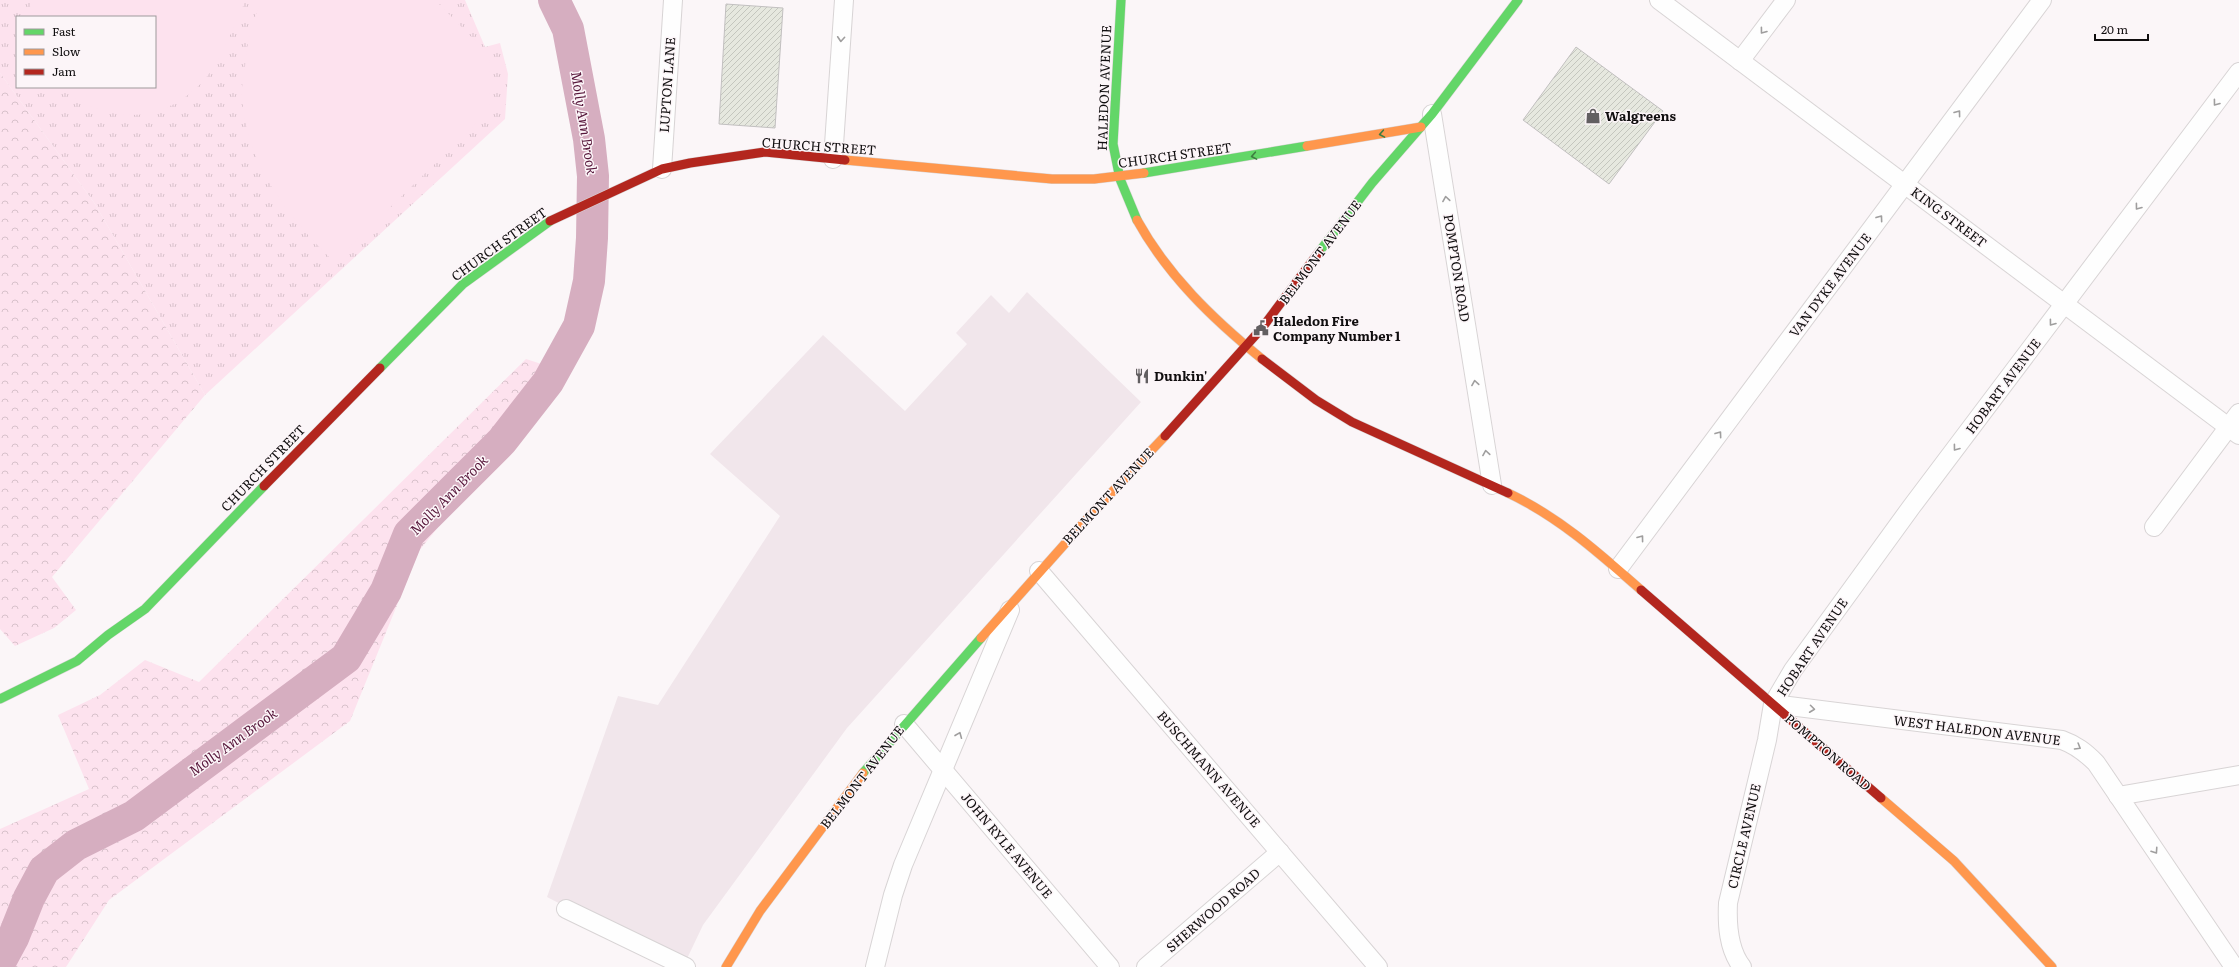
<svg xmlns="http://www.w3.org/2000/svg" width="2239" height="967" viewBox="0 0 2239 967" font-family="Literata,serif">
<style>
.built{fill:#f1e6eb}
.grass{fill:url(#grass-tufts);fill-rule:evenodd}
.forest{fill:url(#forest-crowns)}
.garden{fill:#fde2ee}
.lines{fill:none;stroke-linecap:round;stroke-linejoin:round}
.river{stroke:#d6aec0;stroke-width:32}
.building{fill:url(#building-hatch);stroke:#c2c0c0}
.street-casing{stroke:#d8d4d5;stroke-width:20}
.fast-casing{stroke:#d8d4d5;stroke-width:10}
.slow-casing{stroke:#d8d4d5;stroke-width:10}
.jam-casing{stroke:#d8d4d5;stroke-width:10}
.street{stroke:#fefefe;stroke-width:18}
.fast{stroke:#63d668;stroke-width:9}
.slow{stroke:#ff974d;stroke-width:9}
.jam{stroke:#b3261e;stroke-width:9}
.oneway{stroke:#9f9e9e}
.oneway2{stroke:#3e7c40}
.labels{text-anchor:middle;stroke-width:3;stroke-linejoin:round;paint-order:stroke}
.street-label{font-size:13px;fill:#100e0f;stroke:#fcf5f8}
.poi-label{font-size:13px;font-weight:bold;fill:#100e0f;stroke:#fcf5f8;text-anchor:start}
.water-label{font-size:14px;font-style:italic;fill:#57173b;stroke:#fcf5f8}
</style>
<defs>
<pattern id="grass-tufts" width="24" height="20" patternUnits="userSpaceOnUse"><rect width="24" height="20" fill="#fde2ee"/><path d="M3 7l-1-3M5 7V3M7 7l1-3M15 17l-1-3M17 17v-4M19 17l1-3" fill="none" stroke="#d8c1cb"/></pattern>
<pattern id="forest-crowns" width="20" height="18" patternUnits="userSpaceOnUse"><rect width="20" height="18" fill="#fde2ee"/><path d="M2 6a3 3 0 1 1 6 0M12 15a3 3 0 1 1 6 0" fill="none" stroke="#d8c1cb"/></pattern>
<pattern id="building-hatch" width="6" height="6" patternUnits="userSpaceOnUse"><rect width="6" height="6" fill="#e6e8df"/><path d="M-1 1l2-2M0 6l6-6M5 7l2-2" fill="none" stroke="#c4c6be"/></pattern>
</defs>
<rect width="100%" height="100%" fill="#fbf6f8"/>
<polygon class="built" points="1027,292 1141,402 847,728 703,925 683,967 547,897 618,696 658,705 780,516 710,454 823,335 905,411 967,344 956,333 991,295 1009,313"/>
<path class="grass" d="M 0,0 L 465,0 L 485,47 L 500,43 L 508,74 L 505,119 L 205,395 L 95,204 L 0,73 ZM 17,17 L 155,17 L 155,87 L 17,87 Z"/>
<g class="forest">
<polygon points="0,73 95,204 205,395 52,577 76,610 54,628 15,646 0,629"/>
<polygon points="526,359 563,371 419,551 350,721 109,900 66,967 0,967 0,829 89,789 58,715 100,695 145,660 199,682"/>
</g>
<g class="garden">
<path d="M 33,0 L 246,0 C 234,24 222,59 205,79 C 165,125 106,126 61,87 L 155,87 L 155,17 L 25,17 Z"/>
<path d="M 263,0 L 435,0 L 489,55 L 490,110 L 334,262 C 287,214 247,167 242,97 C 241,87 244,76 245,67 C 247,43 251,21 263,0 Z"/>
</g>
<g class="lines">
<polyline class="river" points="0,962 13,938 29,898 44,870 76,845 134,816 346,658 386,591 409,534 502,441 548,382 579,326 589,281 592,238 593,176 589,139 568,29 554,0"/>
</g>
<g class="building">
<polygon points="726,4 783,8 775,128 719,124"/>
<polygon points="1576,47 1663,111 1609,184 1523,120"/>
</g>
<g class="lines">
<g class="street-casing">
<g id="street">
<polyline points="1659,0 2239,435"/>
<polyline points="1740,61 1786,0"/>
<polyline points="1432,114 1492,485"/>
<polyline points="833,159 844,0"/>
<polyline points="662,169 673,0"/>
<polyline points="2154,527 2239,413"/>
<polyline points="1618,569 2042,0"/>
<polyline points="1039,571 1378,967"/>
<path d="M 1773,704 L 2062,740 C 2076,745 2085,752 2096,763 L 2234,967"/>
<polyline points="904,724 1110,967"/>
<polyline points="2118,796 2239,775"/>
<polyline points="566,909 686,967"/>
<polyline points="875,967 893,895 903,865 1010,610"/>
<polyline points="1146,967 1280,852"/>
<path d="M 1742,967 C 1728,949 1727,924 1728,903 L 1767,740 L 1773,704 L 1793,670 L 1912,506 L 2239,72"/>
</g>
</g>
<g class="fast-casing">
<g id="fast">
<polyline points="1121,0 1113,144 1120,179 1137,220"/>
<polyline points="1144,173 1307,146"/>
<polyline points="1319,252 1372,183 1432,114 1518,0"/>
<polyline points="380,368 463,284 550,221"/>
<polyline points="0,699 77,661 108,635 145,609 264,486"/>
<polyline points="863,773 981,638"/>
</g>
</g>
<g class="slow-casing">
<g id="slow">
<polyline points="1307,146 1421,127"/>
<polyline points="845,160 1052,179 1094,179 1144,173"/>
<path d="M 1137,220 C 1168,276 1213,319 1262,359"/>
<path d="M 1508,493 C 1559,517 1599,553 1641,590"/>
<polyline points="981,638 1095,510 1165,436"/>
<polyline points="1881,798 1954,861 2052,967"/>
<polyline points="726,967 760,911 863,773"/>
</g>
</g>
<g class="jam-casing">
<g id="jam">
<polyline points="550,221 662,169 690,163 765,152 845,160"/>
<polyline points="1262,359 1316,400 1352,422 1508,493"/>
<polyline points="1165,436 1262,328 1319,252"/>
<polyline points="264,486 380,368"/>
<polyline points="1641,590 1881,798"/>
</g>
</g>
<use href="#street" class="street"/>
<use href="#fast" class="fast"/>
<use href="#slow" class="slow"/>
<use href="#jam" class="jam"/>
</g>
<defs><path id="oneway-chevron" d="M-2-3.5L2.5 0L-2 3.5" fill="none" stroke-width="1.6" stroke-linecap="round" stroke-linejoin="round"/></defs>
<g class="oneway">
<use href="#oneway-chevron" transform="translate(1763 31) rotate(127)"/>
<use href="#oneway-chevron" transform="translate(841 39) rotate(94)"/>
<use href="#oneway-chevron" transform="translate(2216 103) rotate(127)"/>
<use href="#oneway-chevron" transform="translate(1958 113) rotate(-53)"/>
<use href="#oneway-chevron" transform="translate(1446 199) rotate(-99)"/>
<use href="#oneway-chevron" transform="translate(2138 207) rotate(127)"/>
<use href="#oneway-chevron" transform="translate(1880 218) rotate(-54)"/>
<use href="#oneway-chevron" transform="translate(2052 323) rotate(127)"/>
<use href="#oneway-chevron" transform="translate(1475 383) rotate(-99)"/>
<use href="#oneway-chevron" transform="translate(1719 434) rotate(-54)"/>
<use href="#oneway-chevron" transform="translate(1956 448) rotate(127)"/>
<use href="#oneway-chevron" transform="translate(1486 453) rotate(-99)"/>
<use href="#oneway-chevron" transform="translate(1641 538) rotate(-53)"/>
<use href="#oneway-chevron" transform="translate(1812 709) rotate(7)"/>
<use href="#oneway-chevron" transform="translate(959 735) rotate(-68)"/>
<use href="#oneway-chevron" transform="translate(2078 747) rotate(31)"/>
<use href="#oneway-chevron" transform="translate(2155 851) rotate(56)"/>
</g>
<g class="oneway2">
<use href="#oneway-chevron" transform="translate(1382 134) rotate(170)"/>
<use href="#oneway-chevron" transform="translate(1254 156) rotate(170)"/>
</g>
<defs>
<g id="shop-bare" transform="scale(1.2)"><path d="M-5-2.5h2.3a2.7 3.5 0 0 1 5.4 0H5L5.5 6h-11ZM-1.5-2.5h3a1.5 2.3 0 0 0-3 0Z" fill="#625f61" stroke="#fcf5f8" stroke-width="2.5" paint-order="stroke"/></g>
<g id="civic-bare" transform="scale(1.2)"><path d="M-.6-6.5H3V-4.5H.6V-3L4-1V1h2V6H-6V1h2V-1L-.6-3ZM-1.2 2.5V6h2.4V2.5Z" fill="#625f61" stroke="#fcf5f8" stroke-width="2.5" paint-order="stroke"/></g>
<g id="restaurant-bare" transform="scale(1.2)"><path d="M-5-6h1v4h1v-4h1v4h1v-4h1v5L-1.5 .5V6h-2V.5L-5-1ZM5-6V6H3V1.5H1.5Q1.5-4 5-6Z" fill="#625f61" stroke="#fcf5f8" stroke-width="2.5" paint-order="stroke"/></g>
</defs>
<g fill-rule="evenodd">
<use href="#shop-bare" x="1593" y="116"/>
<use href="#civic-bare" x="1261" y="328"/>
<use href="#restaurant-bare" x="1142" y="376"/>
</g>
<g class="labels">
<g class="street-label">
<text transform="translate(667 85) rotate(-86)" y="5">LUPTON LANE</text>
<text transform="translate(1104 88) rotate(-88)" y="5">HALEDON AVENUE</text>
<text transform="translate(819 146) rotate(4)" y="5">CHURCH STREET</text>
<text transform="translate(1175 155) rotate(-8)" y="5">CHURCH STREET</text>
<text transform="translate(1949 217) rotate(37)" y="5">KING STREET</text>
<text transform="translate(499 244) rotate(-36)" y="5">CHURCH STREET</text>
<text transform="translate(1320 252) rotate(-53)" y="5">BELMONT AVENUE</text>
<text transform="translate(1457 268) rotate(81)" y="5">POMPTON ROAD</text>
<text transform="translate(1830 285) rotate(-53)" y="5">VAN DYKE AVENUE</text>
<text transform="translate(2003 386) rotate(-53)" y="5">HOBART AVENUE</text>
<text transform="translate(263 468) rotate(-46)" y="5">CHURCH STREET</text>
<text transform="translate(1108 496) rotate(-47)" y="5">BELMONT AVENUE</text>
<text transform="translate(1812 647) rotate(-56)" y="5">HOBART AVENUE</text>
<text transform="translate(1977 730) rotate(7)" y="5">WEST HALEDON AVENUE</text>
<text transform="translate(1828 752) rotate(41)" y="5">POMPTON ROAD</text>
<text transform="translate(1209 769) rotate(49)" y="5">BUSCHMANN AVENUE</text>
<text transform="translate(862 777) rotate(-52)" y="5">BELMONT AVENUE</text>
<text transform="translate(1744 836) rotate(-77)" y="5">CIRCLE AVENUE</text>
<text transform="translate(1007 845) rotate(50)" y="5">JOHN RYLE AVENUE</text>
<text transform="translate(1213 910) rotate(-41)" y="5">SHERWOOD ROAD</text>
</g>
<g class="poi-label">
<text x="1605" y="121">Walgreens</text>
<text x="1273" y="326">Haledon Fire<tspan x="1273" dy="15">Company Number 1</tspan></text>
<text x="1154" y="381">Dunkin'</text>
</g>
<g class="water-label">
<text transform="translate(584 123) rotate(81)" y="5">Molly Ann Brook</text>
<text transform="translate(449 495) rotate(-46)" y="5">Molly Ann Brook</text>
<text transform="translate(233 742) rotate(-36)" y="5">Molly Ann Brook</text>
</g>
</g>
<rect x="16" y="16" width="140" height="72" fill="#fcf5f8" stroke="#9e999b"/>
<rect x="24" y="29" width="20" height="6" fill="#63d668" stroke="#9e999b"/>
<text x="52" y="36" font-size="12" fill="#100e0f">Fast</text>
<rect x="24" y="49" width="20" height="6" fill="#ff974d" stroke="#9e999b"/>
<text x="52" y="56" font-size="12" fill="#100e0f">Slow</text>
<rect x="24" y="69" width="20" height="6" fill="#b3261e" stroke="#9e999b"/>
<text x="52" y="76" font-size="12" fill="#100e0f">Jam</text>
<path d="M2095 34v6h53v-6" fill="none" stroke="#100e0f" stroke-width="2"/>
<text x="2101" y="34" font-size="12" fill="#100e0f" stroke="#fcf5f8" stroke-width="3" paint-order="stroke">20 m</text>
</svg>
